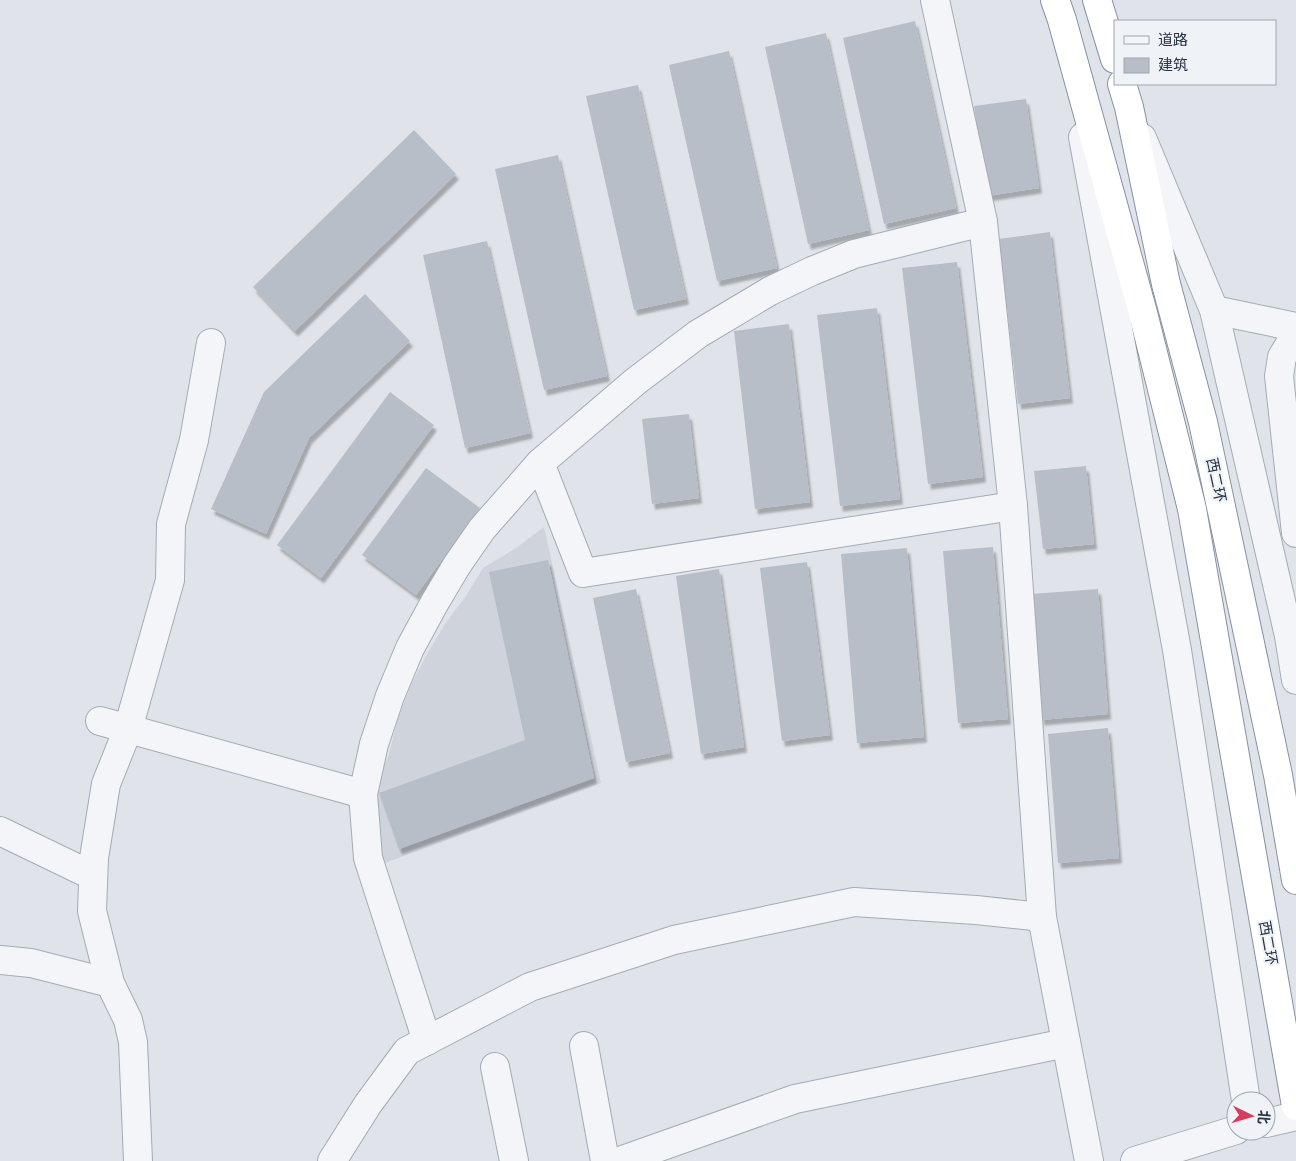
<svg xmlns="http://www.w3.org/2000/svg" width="1296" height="1161" viewBox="0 0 1296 1161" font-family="Cabin,'Noto Sans SC',sans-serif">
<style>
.built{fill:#ced3dc}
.building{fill:#b7bec7;filter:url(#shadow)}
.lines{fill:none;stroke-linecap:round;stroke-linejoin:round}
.minor-casing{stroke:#a5abb4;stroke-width:30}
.tertiary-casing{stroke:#a5abb4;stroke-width:30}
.trunk-casing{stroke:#8692a2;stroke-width:30}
.minor{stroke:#f3f5f8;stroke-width:28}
.tertiary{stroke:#f3f5f8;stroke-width:28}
.trunk{stroke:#fff;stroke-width:28}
.labels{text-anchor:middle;stroke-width:4;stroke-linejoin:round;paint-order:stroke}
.street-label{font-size:15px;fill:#273242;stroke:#eff3f7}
</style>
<defs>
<filter id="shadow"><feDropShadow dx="3" dy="5.5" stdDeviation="1" flood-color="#0004"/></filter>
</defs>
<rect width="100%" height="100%" fill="#e0e4ea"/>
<polygon class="built" points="544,527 601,783 382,864 381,827 373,793 389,754 398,719 411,685 427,654 445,624 466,596 483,568 516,548"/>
<g class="building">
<polygon points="915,21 956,208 884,224 843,38"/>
<polygon points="826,33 869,230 808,244 765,47"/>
<polygon points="729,51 777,268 717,281 669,65"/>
<polygon points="638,85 686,299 634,310 586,96"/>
<polygon points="1026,99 1039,188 987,196 974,106"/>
<polygon points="414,130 456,174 295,331 253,287"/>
<polygon points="558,155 607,376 544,390 495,169"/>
<polygon points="1050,232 1070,398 1018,404 999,239"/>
<polygon points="487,241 530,433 465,448 423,255"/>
<polygon points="957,262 983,477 928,484 902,268"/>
<polygon points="365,294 410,341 309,438 266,534 211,509 264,392"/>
<polygon points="877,308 900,499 840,506 817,315"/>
<polygon points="789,324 810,502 755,509 734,331"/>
<polygon points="390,392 434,425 321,578 277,545"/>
<polygon points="689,414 699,498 652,504 642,419"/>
<polygon points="1086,466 1094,544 1043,549 1034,471"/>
<polygon points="426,468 480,508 416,595 362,555"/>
<polygon points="993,547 1008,719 958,723 943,551"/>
<polygon points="907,548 924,737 857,743 841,554"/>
<polygon points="548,560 594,778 399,849 379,793 525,740 489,572"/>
<polygon points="807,562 830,735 782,741 760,568"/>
<polygon points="719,569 744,747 701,754 676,576"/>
<polygon points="636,589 670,753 626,762 593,598"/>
<polygon points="1098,589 1108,714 1041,720 1031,594"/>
<polygon points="1108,728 1119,858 1058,863 1048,734"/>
</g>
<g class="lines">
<g class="minor-casing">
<g id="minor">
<polyline points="935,0 983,222 1013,506 1042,917 1089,1161"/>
<polyline points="1214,310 1296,327"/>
<polyline points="540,463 583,573 1013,506"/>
<polyline points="100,721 363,794"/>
<polyline points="0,831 93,876"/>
<polyline points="0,960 31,963 110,983"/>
<polyline points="427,1041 368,858 363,794 374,744 390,696 410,648 435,602 457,565 482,529 540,463 636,381 698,334 770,291 812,271 854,254 983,222"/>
<polyline points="584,1046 605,1161"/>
<polyline points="495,1067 514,1161"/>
<polyline points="1266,1123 1296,1116"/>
<polyline points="138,1161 133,1042 128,1020 110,983 92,911 94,858 106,784 128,729 170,580 171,524 194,440 211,343"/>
<polyline points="332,1161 368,1104 407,1051 530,987 674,940 854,902 976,910 1042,917"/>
<polyline points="620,1161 795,1099 1066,1043"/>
<polyline points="1135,1161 1236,1130"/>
</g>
</g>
<g class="tertiary-casing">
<g id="tertiary">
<polyline points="1083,137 1177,650 1246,1101"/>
<polyline points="1142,138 1214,310 1289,636 1296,680"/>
<polyline points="1296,334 1282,357 1279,376 1296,533"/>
</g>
</g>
<g class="trunk-casing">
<g id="trunk">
<polyline points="1055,0 1062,20 1143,313 1192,509 1296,1106"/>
<polyline points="1097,0 1115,59"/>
<polyline points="1122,84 1129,107 1166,284 1203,422 1278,775 1296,880"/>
</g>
</g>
<use href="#minor" class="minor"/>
<use href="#tertiary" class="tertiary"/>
<use href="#trunk" class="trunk"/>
</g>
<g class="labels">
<g class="street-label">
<text transform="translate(1216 480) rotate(78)" y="5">西二环</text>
<text transform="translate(1268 943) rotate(80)" y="5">西二环</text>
</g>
</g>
<rect x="1114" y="20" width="162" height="65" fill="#eff3f7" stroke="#9fa6af"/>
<rect x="1124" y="36" width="25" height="8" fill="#f3f5f8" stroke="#9fa6af"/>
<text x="1158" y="45" font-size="15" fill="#273242">道路</text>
<rect x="1124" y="58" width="25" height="15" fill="#b7bec7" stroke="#9fa6af"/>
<text x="1158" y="70" font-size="15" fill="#273242">建筑</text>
<g transform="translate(1251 1116) rotate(95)"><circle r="24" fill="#eff3f7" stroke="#9fa6af"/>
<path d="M0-4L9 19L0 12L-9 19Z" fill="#d83c5b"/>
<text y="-8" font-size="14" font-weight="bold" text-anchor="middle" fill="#273242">北</text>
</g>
</svg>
